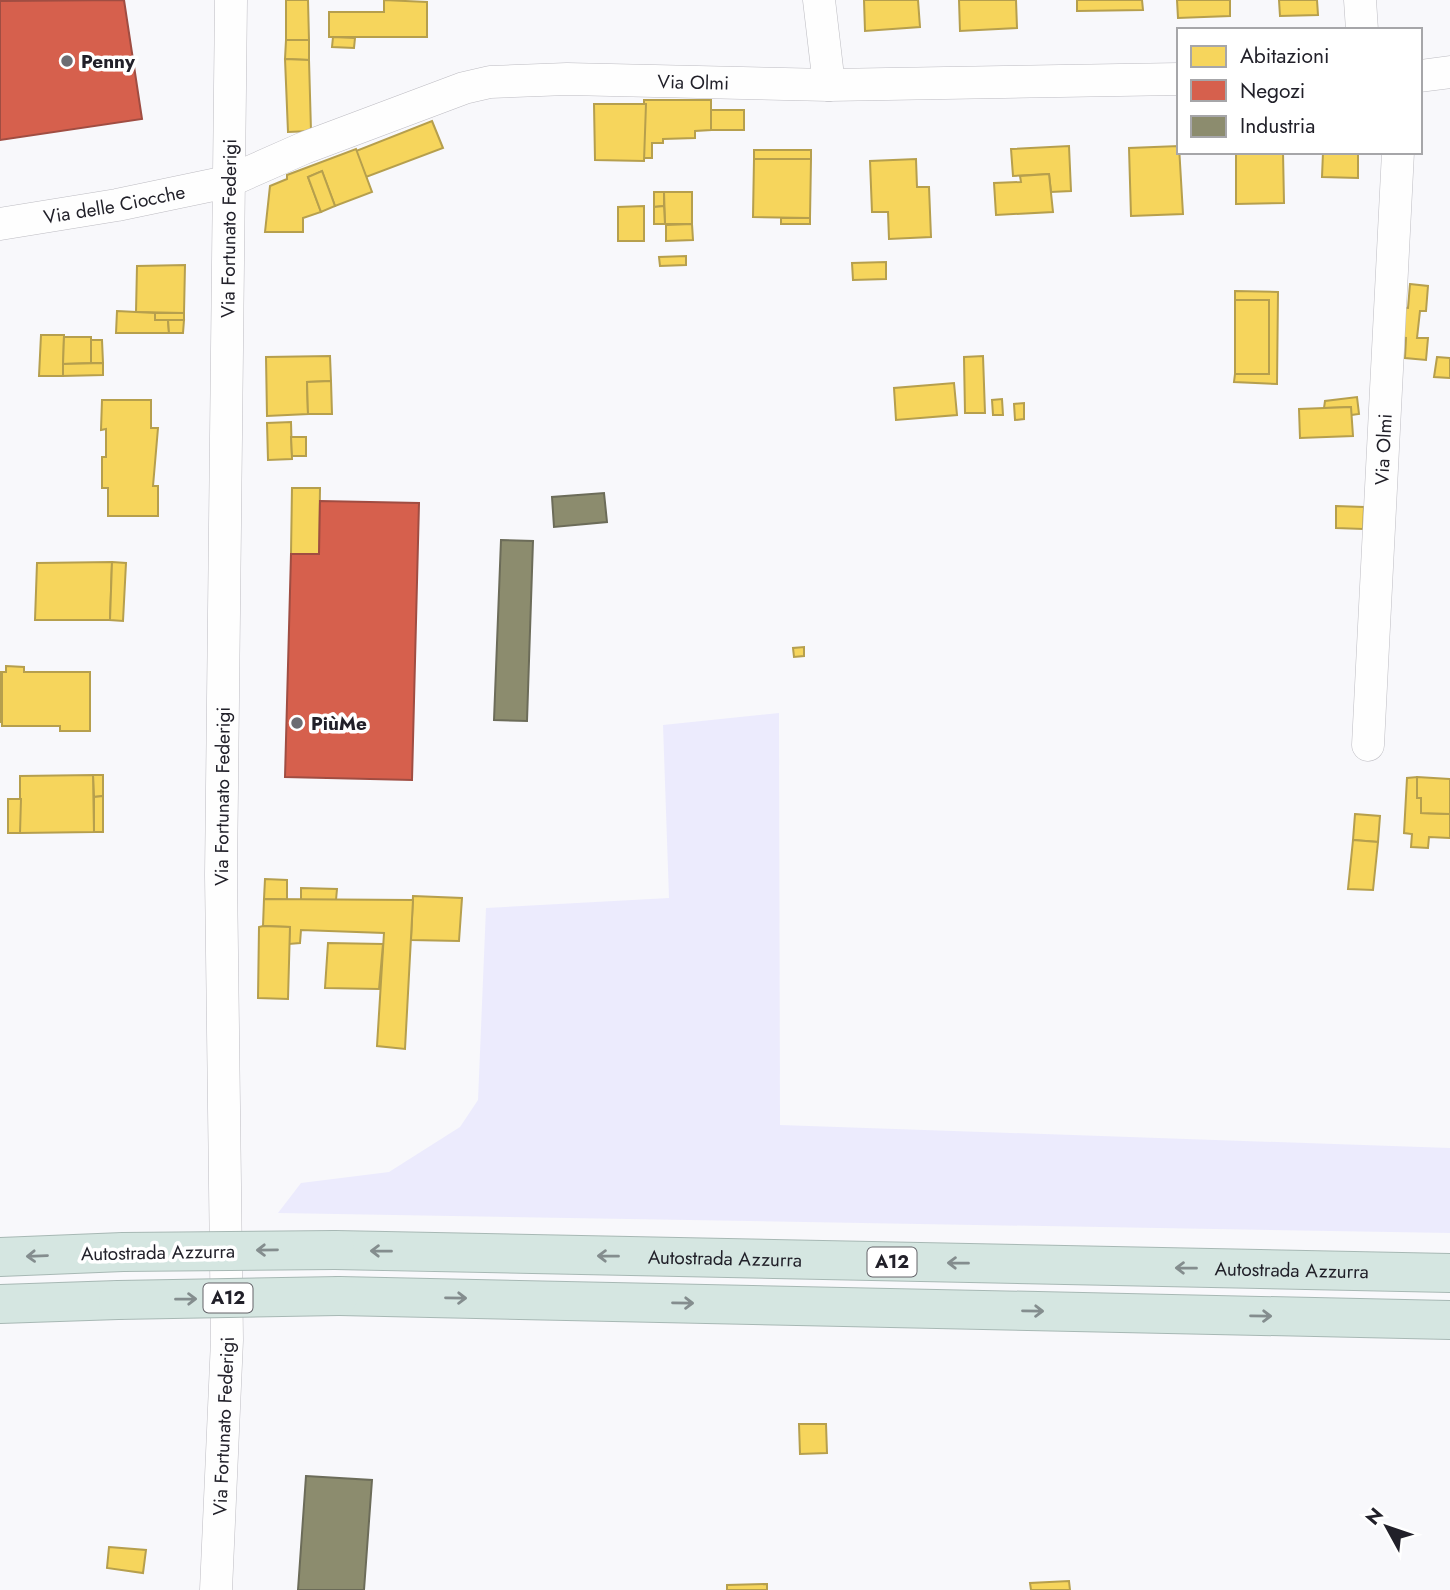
<svg xmlns="http://www.w3.org/2000/svg" width="1450" height="1590" viewBox="0 0 1450 1590" font-family="Jost,sans-serif">
<style>
.grass{fill:#ecebfd}
.homes{fill:#f6d55c;stroke:#b69f4d;stroke-width:2}
.shops{fill:#d6604d;stroke:#a04d42;stroke-width:2}
.industry{fill:#8c8c6e;stroke:#6c6c59;stroke-width:2}
.lines{fill:none;stroke-linecap:round;stroke-linejoin:round}
.minor-casing{stroke:#bdbcc2;stroke-width:33}
.motorway-casing{stroke:#a7b8b4;stroke-width:40}
.minor{stroke:#fefefe;stroke-width:32}
.motorway{stroke:#d5e6e1;stroke-width:38}
.motorway-bridge-casing{stroke:#a7b8b4;stroke-width:40;stroke-linecap:butt}
.motorway-bridge{stroke:#d5e6e1;stroke-width:38}
.oneway{stroke:#848d8e}
.poi-dot{fill:#6c6c72;stroke:#fff;stroke-width:2.5}
.labels{text-anchor:middle;stroke-width:7;stroke-linejoin:round;paint-order:stroke}
.shield{fill:#fff;stroke:#646369;stroke-width:2}
.shield-label{font-size:18px;font-weight:bold;fill:#212029}
.poi-label{font-size:19px;font-weight:bold;fill:#212029;stroke:#fff;text-anchor:start}
.street-label{font-size:19px;fill:#212029;stroke:#fff}
</style>
<rect width="100%" height="100%" fill="#f8f8fb"/>
<polygon class="grass" points="779,713 780,1125 1450,1148 1450,1233 278,1213 301,1183 389,1172 460,1127 478,1100 486,908 669,898 663,725"/>
<g class="homes">
<polygon points="286,0 308,0 309,40 286,40"/>
<polygon points="384,0 427,2 427,37 329,37 329,12 384,12"/>
<polygon points="864,0 918,0 920,27 865,31"/>
<polygon points="959,0 1016,0 1017,28 960,31"/>
<polygon points="1077,0 1142,0 1143,10 1077,11"/>
<polygon points="1177,0 1230,0 1230,16 1178,18"/>
<polygon points="1279,0 1317,0 1318,15 1280,16"/>
<polygon points="333,37 355,38 354,48 332,47"/>
<polygon points="286,40 309,40 309,60 285,59"/>
<polygon points="285,59 309,60 311,131 288,132"/>
<polygon points="644,100 711,100 711,130 695,131 695,138 663,139 663,143 652,143 652,158 644,158"/>
<polygon points="594,104 646,104 644,161 595,160"/>
<rect x="711" y="110" width="33" height="20"/>
<polygon points="432,121 443,148 366,177 356,151"/>
<polygon points="1069,146 1071,191 1051,192 1049,174 1013,176 1011,149"/>
<polygon points="1179,146 1183,214 1131,216 1129,148"/>
<polygon points="356,149 372,192 335,206 322,171 308,177 321,212 303,218 303,232 265,232 270,186 287,179 287,175"/>
<rect x="754" y="150" width="57" height="9"/>
<polygon points="1236,152 1283,152 1284,203 1236,204"/>
<polygon points="1323,152 1358,152 1358,178 1322,177"/>
<polygon points="754,159 811,159 810,218 753,217"/>
<polygon points="916,159 917,187 929,187 931,237 889,239 888,212 872,212 870,161"/>
<polygon points="322,171 335,206 321,212 308,177"/>
<polygon points="1049,174 1053,212 996,215 994,183 1021,182 1020,176"/>
<polygon points="654,192 664,192 664,206 654,207"/>
<polygon points="664,192 692,192 692,224 665,224"/>
<polygon points="644,206 644,241 618,241 618,207"/>
<polygon points="664,206 665,224 654,224 654,207"/>
<rect x="781" y="218" width="29" height="6"/>
<polygon points="692,224 693,240 666,241 666,225"/>
<polygon points="686,256 686,265 660,266 659,257"/>
<polygon points="886,262 886,279 853,280 852,263"/>
<polygon points="185,265 184,313 136,312 137,266"/>
<polygon points="1410,284 1428,286 1426,311 1420,311 1417,338 1428,338 1426,360 1405,358 1406,338 1394,337 1396,307 1408,308"/>
<polygon points="1235,291 1278,292 1277,384 1234,382 1235,374 1269,374 1269,300 1235,300"/>
<rect x="1235" y="300" width="34" height="74"/>
<polygon points="117,311 155,313 155,320 168,320 169,333 116,333"/>
<rect x="155" y="313" width="29" height="7"/>
<polygon points="168,320 184,320 183,333 169,333"/>
<polygon points="41,335 64,335 63,376 39,376"/>
<polygon points="64,337 91,337 91,363 63,364"/>
<polygon points="91,340 102,340 103,363 91,363"/>
<polygon points="330,356 331,381 307,382 308,414 267,416 266,357"/>
<polygon points="983,356 985,413 965,413 964,357"/>
<polygon points="1437,357 1450,358 1450,378 1434,377"/>
<polygon points="103,363 103,375 63,376 63,364"/>
<polygon points="331,381 332,414 308,414 307,382"/>
<polygon points="954,383 957,415 896,420 894,388"/>
<polygon points="1357,397 1359,414 1351,415 1351,407 1324,408 1325,401"/>
<polygon points="1002,399 1003,415 993,415 992,400"/>
<polygon points="102,400 151,400 151,428 158,428 153,486 158,486 158,516 108,516 108,488 102,488 102,457 106,457 106,429 101,430"/>
<polygon points="1024,403 1024,419 1015,420 1014,404"/>
<polygon points="1351,407 1353,436 1300,438 1299,409"/>
<polygon points="291,422 292,459 268,460 267,423"/>
<polygon points="291,437 306,437 306,456 292,456"/>
<polygon points="292,488 320,488 319,554 291,554"/>
<polygon points="1336,506 1364,507 1363,529 1336,528"/>
<polygon points="112,562 110,620 35,620 37,563"/>
<polygon points="112,562 126,563 123,621 110,620"/>
<polygon points="804,647 804,656 794,657 793,648"/>
<polygon points="6,666 24,667 24,672 90,672 90,731 60,731 60,726 2,726 2,672 6,672"/>
<rect x="0" y="672" width="2" height="50"/>
<polygon points="93,775 103,775 103,796 94,797"/>
<polygon points="93,775 94,832 20,833 20,776"/>
<polygon points="1417,777 1417,798 1421,798 1421,813 1450,814 1450,810 1450,838 1429,837 1428,848 1411,847 1412,834 1404,833 1407,778"/>
<polygon points="1417,777 1450,779 1450,814 1421,813 1421,798 1417,798"/>
<polygon points="103,796 103,832 94,832 94,797"/>
<polygon points="8,799 21,799 20,833 8,833"/>
<polygon points="1355,814 1380,816 1378,842 1353,840"/>
<polygon points="1353,840 1378,842 1373,890 1348,889"/>
<polygon points="265,879 287,880 287,900 264,899"/>
<polygon points="301,888 337,889 336,900 301,900"/>
<polygon points="413,896 462,898 459,941 411,940"/>
<polygon points="264,899 413,900 405,1049 377,1046 384,933 301,930 300,943 289,944 290,927 263,926"/>
<polygon points="263,926 290,927 288,999 258,998 259,927"/>
<polygon points="328,943 383,944 379,989 325,988"/>
<polygon points="799,1424 826,1424 827,1453 800,1454"/>
<polygon points="109,1547 146,1550 143,1573 107,1568"/>
<polygon points="1069,1581 1070,1590 1031,1590 1030,1583"/>
<polygon points="767,1584 767,1590 727,1590 727,1585"/>
</g>
<g class="shops">
<polygon points="124,0 142,119 0,140 0,1"/>
<polygon points="320,501 419,503 412,780 285,777 291,554 319,554"/>
</g>
<g class="industry">
<polygon points="604,493 607,522 554,527 552,497"/>
<polygon points="501,540 533,541 527,721 494,720"/>
<polygon points="306,1476 372,1480 364,1590 298,1590"/>
</g>
<g class="lines">
<g class="minor-casing">
<g id="minor">
<polyline points="819,0 829,85"/>
<polyline points="1360,0 1362,30"/>
<polyline points="1420,76 1450,72"/>
<path id="s1" d="M 0,224 L 117,205 L 227,182 L 304,148 L 464,88 L 490,82 L 567,79 L 829,85 L 1179,79"/>
<path id="s2" d="M 1368,745 L 1398,152"/>
<path id="s3" d="M 216,1590 L 227,1340 L 221,875 L 231,0"/>
</g>
</g>
<g class="motorway-casing">
<g id="motorway">
<path id="s4" d="M 335,1250 L 1450,1273"/>
<polyline points="0,1257 123,1252"/>
<polyline points="339,1296 1450,1320"/>
<polyline points="0,1304 118,1300"/>
</g>
</g>
<use href="#minor" class="minor"/>
<use href="#motorway" class="motorway"/>
<g class="motorway-bridge-casing">
<g id="motorway-bridge">
<polyline points="123,1252 335,1250"/>
<polyline points="118,1300 339,1296"/>
</g>
</g>
<use href="#motorway-bridge" class="motorway-bridge"/>
</g>
<defs><path id="oneway-shaft" d="M-6 0H5M1.5-3L5.5 0L1.5 3" fill="none" stroke-width="1.6" stroke-linecap="round" stroke-linejoin="round" transform="scale(1.75)"/></defs>
<g class="oneway">
<use href="#oneway-shaft" transform="translate(267 1250) rotate(179)"/>
<use href="#oneway-shaft" transform="translate(381 1251) rotate(-179)"/>
<use href="#oneway-shaft" transform="translate(37 1256) rotate(178)"/>
<use href="#oneway-shaft" transform="translate(608 1256) rotate(-179)"/>
<use href="#oneway-shaft" transform="translate(958 1263) rotate(-179)"/>
<use href="#oneway-shaft" transform="translate(1186 1268) rotate(-179)"/>
<use href="#oneway-shaft" transform="translate(456 1298) rotate(1)"/>
<use href="#oneway-shaft" transform="translate(186 1299) rotate(-1)"/>
<use href="#oneway-shaft" transform="translate(683 1303) rotate(1)"/>
<use href="#oneway-shaft" transform="translate(1033 1311) rotate(1)"/>
<use href="#oneway-shaft" transform="translate(1261 1316) rotate(1)"/>
</g>
<g class="poi-dot">
<circle cx="67" cy="61" r="7"/>
<circle cx="297" cy="723" r="7"/>
</g>
<g class="labels">
<g class="shield">
<rect x="867.5" y="1247.5" width="49" height="29" rx="5"/>
<rect x="203.5" y="1283.5" width="49" height="29" rx="5"/>
</g>
<g class="shield-label">
<text x="892" y="1268">A12</text>
<text x="228" y="1304">A12</text>
</g>
<g class="poi-label">
<text x="81" y="68">Penny</text>
<text x="311" y="730">PiùMe</text>
</g>
<g class="street-label">
<text dy="7" stroke="none"><textPath href="#s1" startOffset="716">Via Olmi</textPath></text>
<text dy="7" stroke="none"><textPath href="#s1" startOffset="116">Via delle Ciocche</textPath></text>
<text dy="7" stroke="none"><textPath href="#s3" startOffset="1362">Via Fortunato Federigi</textPath></text>
<text dy="7" stroke="none"><textPath href="#s2" startOffset="296">Via Olmi</textPath></text>
<text dy="7" stroke="none"><textPath href="#s3" startOffset="794">Via Fortunato Federigi</textPath></text>
<text transform="translate(158 1252) rotate(-1)" y="7">Autostrada Azzurra</text>
<text dy="7" stroke="none"><textPath href="#s4" startOffset="390">Autostrada Azzurra</textPath></text>
<text dy="7" stroke="none"><textPath href="#s4" startOffset="957">Autostrada Azzurra</textPath></text>
<text dy="7" stroke="none"><textPath href="#s3" startOffset="164">Via Fortunato Federigi</textPath></text>
</g>
</g>
<rect x="1177" y="28" width="245" height="126" fill="#ffffff" stroke="#a6a6a9" stroke-width="2"/>
<rect x="1191" y="46" width="35" height="21" fill="#f6d55c" stroke="#a6a6a9" stroke-width="2"/>
<text x="1240" y="63" font-size="21" fill="#212029">Abitazioni</text>
<rect x="1191" y="80" width="35" height="21" fill="#d6604d" stroke="#a6a6a9" stroke-width="2"/>
<text x="1240" y="98" font-size="21" fill="#212029">Negozi</text>
<rect x="1191" y="116" width="35" height="21" fill="#8c8c6e" stroke="#a6a6a9" stroke-width="2"/>
<text x="1240" y="133" font-size="21" fill="#212029">Industria</text>
<g transform="translate(1387 1527) rotate(310)" stroke="#ffffff" stroke-width="5" paint-order="stroke">
<path d="M0-5L12 26L0 18L-12 26Z" fill="#212029"/>
<text y="-10" font-size="19" font-weight="bold" text-anchor="middle" fill="#212029">N</text>
</g>
</svg>
